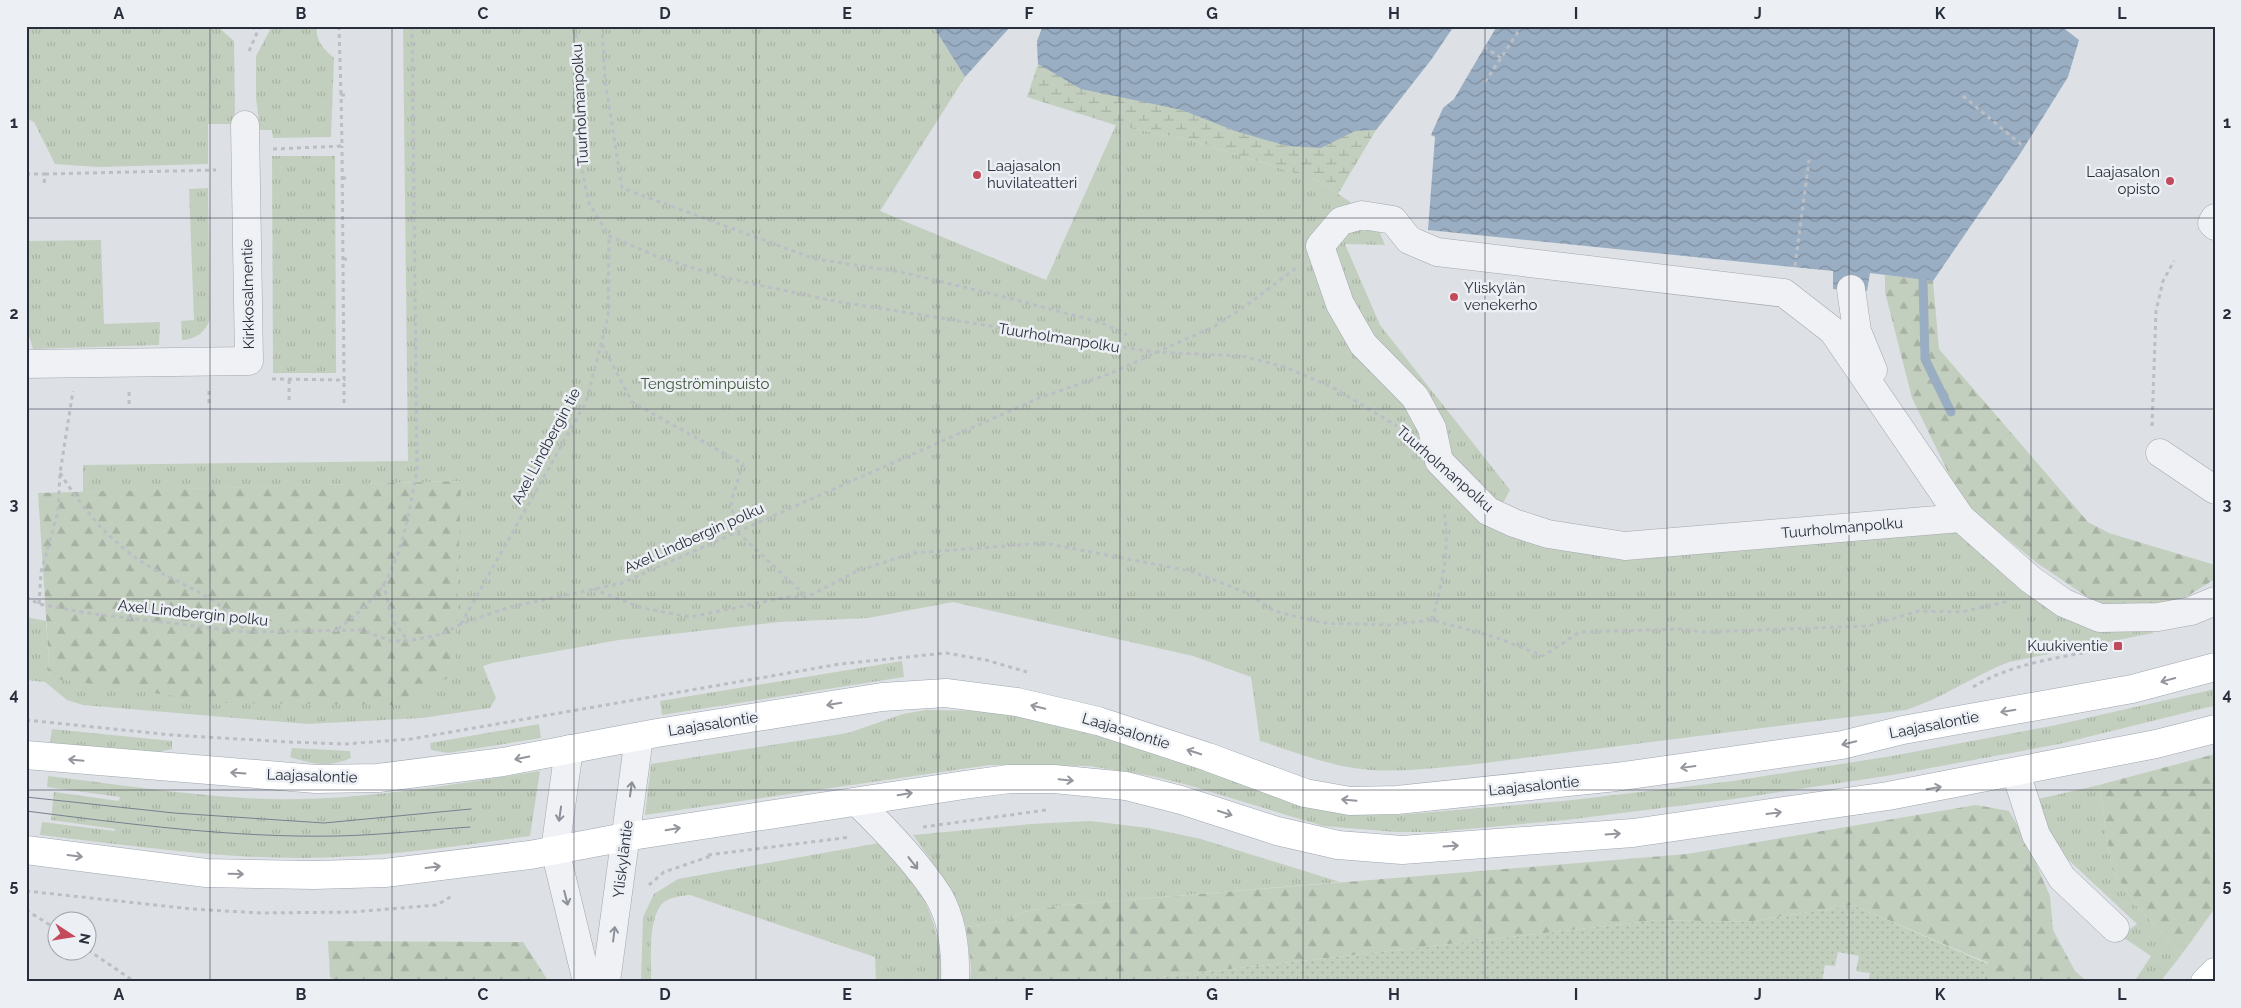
<svg xmlns="http://www.w3.org/2000/svg" width="2241" height="1008" viewBox="0 0 2241 1008" font-family="Raleway,sans-serif">
<style>
.grass{fill:url(#grass-tufts)}
.forest{fill:url(#forest-firs)}
.wetland{fill:url(#wetland-marsh)}
.garden{fill:url(#garden-dots)}
.water{fill:url(#water-waves)}
.lines{fill:none;stroke-linecap:round;stroke-linejoin:round}
.stream{stroke:#9aaec3;stroke-width:9}
.minor-casing{stroke:#a3a7af;stroke-width:29}
.major-casing{stroke:#9da5b0;stroke-width:29}
.path{stroke:#bbbec4;stroke-width:3;stroke-dasharray:4 4;stroke-linecap:butt}
.minor{stroke:#eff1f4;stroke-width:28}
.major{stroke:#fff;stroke-width:28}
.tram{stroke:#77808e;stroke-width:1}
.oneway{stroke:#94969d}
.oneway2{stroke:#8c9098}
.grid{fill:none;stroke:#282e3b;stroke-width:1;stroke-opacity:0.55}
.poi-dot{fill:#c34a5c;stroke:#eceff3;stroke-width:2}
.labels{text-anchor:middle;stroke-width:5;stroke-linejoin:round;paint-order:stroke}
.street-label{font-size:15px;fill:#282e3b;stroke:#eceff3}
.poi-label{font-size:15px;fill:#282e3b;stroke:#eceff3;text-anchor:start}
.park-label{font-size:15px;fill:#3c5536;stroke:#eceff3}
.neatline{fill:none;stroke:#282e3b;stroke-width:2}
.grid-label{font-size:16px;text-anchor:middle;font-weight:bold;fill:#282e3b}
</style>
<defs>
<pattern id="grass-tufts" width="24" height="20" patternUnits="userSpaceOnUse" patternTransform="scale(1.25)"><rect width="24" height="20" fill="#c3cfbe"/><path d="M3 7l-1-3M5 7V3M7 7l1-3M15 17l-1-3M17 17v-4M19 17l1-3" fill="none" stroke="#a8b2a4"/></pattern>
<pattern id="forest-firs" width="22" height="20" patternUnits="userSpaceOnUse" patternTransform="scale(1.25)"><rect width="22" height="20" fill="#c3cfbe"/><path d="M5 1l3.5 6h-7zM16 11l3.5 6h-7z" fill="#a8b2a4"/></pattern>
<pattern id="wetland-marsh" width="20" height="14" patternUnits="userSpaceOnUse" patternTransform="scale(1.25)"><rect width="20" height="14" fill="#c3cfbe"/><path d="M1 5h8M5 5V1M11 12h8M15 12V8" fill="none" stroke="#a8b2a4"/></pattern>
<pattern id="garden-dots" width="8" height="8" patternUnits="userSpaceOnUse" patternTransform="scale(1.25)"><rect width="8" height="8" fill="#c3cfbe"/><path d="M2 2h.1M6 6h.1" fill="none" stroke="#a8b2a4" stroke-width="1.8" stroke-linecap="round"/></pattern>
<pattern id="water-waves" width="16" height="10" patternUnits="userSpaceOnUse" patternTransform="scale(1.25)"><rect width="16" height="10" fill="#9aaec3"/><path d="M0 5q4-4 8 0t8 0" fill="none" stroke="#7e8ea0"/></pattern>
</defs>
<rect width="100%" height="100%" fill="#dde0e5"/>
<g class="grass">
<polygon points="26,26 217,26 234,41 235,112 231,124 208,124 208,164 98,167 55,164 34,122 26,118"/>
<path d="M 272,26 L 317,26 C 315,41 324,49 334,58 L 331,137 L 273,138 L 272,130 L 260,130 L 256,98 L 256,56 Z"/>
<path d="M 403,26 L 933,26 L 965,77 L 880,211 L 1046,280 L 1116,125 L 1191,140 L 1317,180 L 1373,217 L 1385,245 L 1345,244 L 1380,325 L 1510,490 L 1503,503 L 1518,538 L 1925,529 L 1957,533 L 2052,609 L 2152,629 L 2153,633 L 2009,662 C 1973,676 1943,698 1906,710 L 1469,765 C 1434,768 1397,773 1361,769 C 1326,765 1293,751 1260,741 L 1251,677 L 1193,656 L 953,602 L 868,618 L 780,622 L 619,640 L 492,663 L 483,666 L 496,698 L 490,708 L 422,718 L 307,724 L 83,705 L 67,700 L 45,682 L 26,680 L 26,617 L 46,621 L 50,678 L 461,481 L 83,492 L 83,465 L 408,461 Z"/>
<polygon points="272,156 335,156 336,373 273,373"/>
<path d="M 208,188 L 210,319 C 205,333 196,339 182,340 L 181,321 L 194,320 L 189,189 Z"/>
<polygon points="101,240 104,324 160,322 159,345 33,349 26,326 26,241"/>
<polygon points="902,661 904,677 662,715 660,701"/>
<polygon points="2215,689 2215,706 2209,707 2059,744 1893,775 1734,799 1566,820 1434,832 1396,832 1323,826 1188,785 1152,776 1089,766 990,765 645,815 651,764 848,733 903,714 926,710 989,711 1030,717 1101,737 1262,790 1356,812 1396,815 1564,801 1733,781 1892,756 2056,725"/>
<polygon points="539,724 541,738 448,753 431,750 430,743"/>
<polygon points="52,729 172,741 172,749 145,755 50,742"/>
<path d="M 292,748 L 350,751 L 351,758 C 329,768 312,764 290,757 Z"/>
<path d="M 540,771 L 530,836 C 453,847 378,858 300,858 C 213,858 127,845 40,835 L 42,822 L 115,831 L 115,829 L 51,820 L 54,792 L 119,801 L 120,797 L 47,787 L 48,776 C 114,784 180,794 245,798 C 343,804 444,786 540,771 Z"/>
<polygon points="2099,785 2112,869 2138,908 2182,954 2160,982 2134,982 2151,956 2121,936 2137,924 2060,852 2034,800"/>
<polygon points="1090,821 1149,828 1201,839 1340,882 1066,905 1023,912 1008,921 966,927 947,883 913,835 1031,824"/>
<path d="M 879,843 C 890,855 903,867 912,880 C 934,909 941,947 943,982 L 876,982 L 875,957 L 690,895 C 680,896 668,897 661,905 C 647,924 652,960 651,982 L 641,982 L 643,917 L 654,894 L 678,879 Z"/>
</g>
<g class="forest">
<polygon points="1885,275 1933,281 1939,349 2088,522 2109,533 2215,565 2215,579 2178,602 2102,607 2037,563 1963,503 1912,398 1885,292"/>
<polygon points="461,481 455,673 407,705 222,703 50,678 38,493"/>
<polygon points="2215,754 2215,908 2182,954 2138,908 2112,869 2099,785"/>
<polygon points="1976,805 2009,811 2024,836 2050,896 2053,930 2075,971 2088,982 1982,982 1988,963 1853,905 1747,922 1659,920 1117,982 970,982 971,967 966,927 1008,921 1023,912 1066,905 1687,854"/>
<polygon points="328,941 523,942 549,982 337,982 330,977"/>
</g>
<polygon class="wetland" points="1043,26 1403,96 1376,130 1338,194 1317,180 1191,140 1115,125 1027,97 1038,64 1037,41"/>
<polygon class="garden" points="1853,905 1988,964 1982,982 1868,982 1870,973 1856,971 1859,956 1838,952 1835,966 1825,965 1822,982 1117,982 1659,920 1747,922"/>
<g class="water">
<polygon points="933,26 1011,26 965,77"/>
<polygon points="1043,26 1454,26 1431,60 1376,130 1355,131 1321,148 1287,146 1235,131 1182,110 1081,89 1038,64 1037,41"/>
<polygon points="1497,26 2061,26 2079,40 2068,77 2020,154 1933,281 1870,273 1867,291 1833,289 1833,271 1428,230 1435,137 1431,135 1443,108 1454,99"/>
</g>
<g class="lines">
<polyline class="stream" points="1923,280 1925,359 1951,412"/>
<g class="minor-casing">
<g id="minor">
<polyline points="2215,218 2212,223 2215,226"/>
<polyline points="1851,289 1857,331 1873,370"/>
<polyline points="26,364 249,361 245,125"/>
<polyline points="2160,453 2215,490"/>
<polyline points="1961,518 1625,546 1548,534 1514,523 1488,511 1439,461 1432,428 1415,397 1363,344 1340,304 1320,246 1341,221 1362,215 1393,220 1409,240 1437,252 1784,293 1833,331 1961,518 2030,579 2064,603 2100,618 2158,617 2191,611 2215,601"/>
<polyline points="569,749 555,850 587,982"/>
<polyline points="2016,773 2036,835 2062,878 2115,928"/>
<path d="M 857,802 C 886,830 916,861 938,895 C 953,920 956,954 955,982"/>
<polyline points="606,982 639,737"/>
</g>
</g>
<g class="major-casing">
<g id="major">
<polyline points="26,755 316,779 378,778 503,762 657,733 882,697 946,693 1017,702 1098,721 1208,757 1305,793 1350,801 1397,800 1616,777 1842,745 1903,730 2132,689 2215,667"/>
<polyline points="26,850 206,873 314,875 385,873 530,855 625,837 964,785 1009,779 1054,779 1126,786 1181,800 1277,831 1338,845 1402,850 1633,833 1888,796 2156,744 2215,729"/>
<polyline points="2205,982 2215,972"/>
</g>
</g>
<g class="path">
<polyline points="252,26 257,32"/>
<polyline points="339,26 341,95"/>
<polyline points="576,26 581,165 589,203 609,236 661,258 726,278 834,301 1154,352 1242,356 1285,367 1334,388 1397,426"/>
<polyline points="602,26 605,80 622,188 815,259 901,272 1013,299 1102,323 1127,335"/>
<polyline points="1484,47 1501,58"/>
<polyline points="249,51 260,26"/>
<polyline points="1485,82 1522,26"/>
<polyline points="1963,96 2024,147"/>
<polyline points="273,149 342,146 341,95 347,95"/>
<polyline points="26,174 45,174 44,184"/>
<polyline points="45,174 216,170"/>
<polyline points="342,178 348,178"/>
<polyline points="343,259 349,259"/>
<polyline points="1795,266 1809,160"/>
<polyline points="602,344 632,402 743,464 731,501 736,531 807,597"/>
<polyline points="272,379 344,380 342,146"/>
<polyline points="289,380 289,404"/>
<polyline points="209,391 209,405"/>
<polyline points="129,392 129,406"/>
<polyline points="344,403 344,380"/>
<polyline points="2152,426 2156,311 2163,281 2174,261"/>
<path d="M 60,473 C 83,509 109,541 145,564 C 181,586 220,595 245,631"/>
<polyline points="383,583 393,621 408,641"/>
<polyline points="593,589 642,608 691,617 787,597 807,597 857,571 913,553 1044,543 1191,571 1247,593 1274,611 1323,623 1388,625 1432,620 1495,637 1543,656 1580,632 1681,629 1704,632 1868,626 1919,611 1961,612 2010,601"/>
<polyline points="26,597 39,604 87,613 245,632 362,630 391,641 408,641 442,634 461,624 510,607 622,583 1039,398 1109,374 1215,326 1251,302 1296,268"/>
<polyline points="39,604 41,572 58,512 60,473 73,391"/>
<path d="M 1432,620 C 1443,579 1450,553 1444,510"/>
<polyline points="461,624 586,402 608,317 609,236"/>
<path d="M 338,629 C 353,617 368,605 380,590 C 403,556 410,508 417,469 L 412,26"/>
<path d="M 1973,687 C 2012,663 2059,658 2103,649"/>
<polyline points="26,720 172,735 289,742 345,744 411,739 840,664 946,653 986,660 1027,672"/>
<polyline points="923,827 1046,810"/>
<polyline points="708,855 850,837"/>
<polyline points="649,885 664,872 711,856"/>
<polyline points="26,891 192,909 261,913 353,912 437,905 452,896"/>
<polyline points="26,910 58,930"/>
<polyline points="88,950 135,982"/>
</g>
<use href="#minor" class="minor"/>
<use href="#major" class="major"/>
<g class="tram">
<polyline points="26,797 174,813 324,823 471,809"/>
<path d="M 26,811 C 129,824 233,838 337,836 C 381,835 426,830 470,827"/>
</g>
</g>
<defs><path id="oneway-shaft" d="M-6 0H5M1.5-3L5.5 0L1.5 3" fill="none" stroke-width="1.6" stroke-linecap="round" stroke-linejoin="round" transform="scale(1.25)"/></defs>
<g class="oneway">
<use href="#oneway-shaft" transform="translate(2168 680) rotate(165)"/>
<use href="#oneway-shaft" transform="translate(834 704) rotate(171)"/>
<use href="#oneway-shaft" transform="translate(1038 707) rotate(-167)"/>
<use href="#oneway-shaft" transform="translate(2008 711) rotate(170)"/>
<use href="#oneway-shaft" transform="translate(1849 743) rotate(166)"/>
<use href="#oneway-shaft" transform="translate(1194 752) rotate(-162)"/>
<use href="#oneway-shaft" transform="translate(522 758) rotate(168)"/>
<use href="#oneway-shaft" transform="translate(76 760) rotate(-175)"/>
<use href="#oneway-shaft" transform="translate(1688 767) rotate(172)"/>
<use href="#oneway-shaft" transform="translate(238 773) rotate(-176)"/>
<use href="#oneway-shaft" transform="translate(1066 780) rotate(6)"/>
<use href="#oneway-shaft" transform="translate(1934 788) rotate(-10)"/>
<use href="#oneway-shaft" transform="translate(905 794) rotate(-9)"/>
<use href="#oneway-shaft" transform="translate(1349 800) rotate(-175)"/>
<use href="#oneway-shaft" transform="translate(1225 813) rotate(18)"/>
<use href="#oneway-shaft" transform="translate(1774 813) rotate(-8)"/>
<use href="#oneway-shaft" transform="translate(673 829) rotate(-9)"/>
<use href="#oneway-shaft" transform="translate(1613 834) rotate(-4)"/>
<use href="#oneway-shaft" transform="translate(1451 846) rotate(-4)"/>
<use href="#oneway-shaft" transform="translate(75 856) rotate(7)"/>
<use href="#oneway-shaft" transform="translate(433 867) rotate(-7)"/>
<use href="#oneway-shaft" transform="translate(236 874) rotate(1)"/>
</g>
<g class="oneway2">
<use href="#oneway-shaft" transform="translate(631 789) rotate(-82)"/>
<use href="#oneway-shaft" transform="translate(560 814) rotate(98)"/>
<use href="#oneway-shaft" transform="translate(913 863) rotate(52)"/>
<use href="#oneway-shaft" transform="translate(566 898) rotate(76)"/>
<use href="#oneway-shaft" transform="translate(614 934) rotate(-83)"/>
</g>
<path class="grid" d="M 210,26 L 210,982M 392,26 L 392,982M 574,26 L 574,982M 756,26 L 756,982M 938,26 L 938,982M 1120,26 L 1120,982M 1303,26 L 1303,982M 1485,26 L 1485,982M 1667,26 L 1667,982M 1849,26 L 1849,982M 2031,26 L 2031,982M 26,218 L 2215,218M 26,409 L 2215,409M 26,599 L 2215,599M 26,790 L 2215,790"/>
<g class="poi-dot">
<circle cx="977" cy="175" r="5"/>
<circle cx="2170" cy="181" r="5"/>
<circle cx="1454" cy="297" r="5"/>
<rect x="2113" y="641" width="10" height="10" rx="2.5"/>
</g>
<g class="labels">
<g class="street-label">
<text transform="translate(580 105) rotate(-93)" y="5">Tuurholmanpolku</text>
<text transform="translate(248 294) rotate(-91)" y="5">Kirkkosalmentie</text>
<text transform="translate(1059 338) rotate(9)" y="5">Tuurholmanpolku</text>
<text transform="translate(546 446) rotate(-62)" y="5">Axel Lindbergin tie</text>
<text transform="translate(1445 469) rotate(41)" y="5">Tuurholmanpolku</text>
<text transform="translate(1842 528) rotate(-5)" y="5">Tuurholmanpolku</text>
<text transform="translate(694 538) rotate(-24)" y="5">Axel Lindbergin polku</text>
<text transform="translate(193 613) rotate(6)" y="5">Axel Lindbergin polku</text>
<text transform="translate(713 724) rotate(-9)" y="5">Laajasalontie</text>
<text transform="translate(1934 725) rotate(-11)" y="5">Laajasalontie</text>
<text transform="translate(1126 731) rotate(17)" y="5">Laajasalontie</text>
<text transform="translate(312 776) rotate(2)" y="5">Laajasalontie</text>
<text transform="translate(1534 786) rotate(-6)" y="5">Laajasalontie</text>
<text transform="translate(623 859) rotate(-83)" y="5">Yliskyläntie</text>
</g>
<g class="poi-label">
<text x="987" y="171">Laajasalon<tspan x="987" dy="17">huvilateatteri</tspan></text>
<text x="2160" y="177" text-anchor="end">Laajasalon<tspan x="2160" dy="17">opisto</tspan></text>
<text x="1464" y="293">Yliskylän<tspan x="1464" dy="17">venekerho</tspan></text>
<text x="2108" y="651" text-anchor="end">Kuukiventie</text>
</g>
<g class="park-label">
<text x="705" y="389">Tengströminpuisto</text>
</g>
</g>
<rect width="2241" height="1008" fill="none" stroke="#eceff3" stroke-width="55"/>
<g transform="translate(72 936) rotate(102)"><circle r="24" fill="#eceff3" stroke="#9ea2a9"/>
<path d="M0-4L9 19L0 12L-9 19Z" fill="#c34a5c"/>
<text y="-8" font-size="14" font-weight="bold" text-anchor="middle" fill="#282e3b">N</text>
</g>
<rect x="28" y="28" width="2186" height="952" class="neatline"/>
<g class="grid-label">
<text x="119" y="19">A</text>
<text x="301" y="19">B</text>
<text x="483" y="19">C</text>
<text x="665" y="19">D</text>
<text x="847" y="19">E</text>
<text x="1029" y="19">F</text>
<text x="1212" y="19">G</text>
<text x="1394" y="19">H</text>
<text x="1576" y="19">I</text>
<text x="1758" y="19">J</text>
<text x="1940" y="19">K</text>
<text x="2122" y="19">L</text>
<text x="14" y="128">1</text>
<text x="2227" y="128">1</text>
<text x="14" y="319">2</text>
<text x="2227" y="319">2</text>
<text x="14" y="510">3</text>
<text x="2227" y="510">3</text>
<text x="14" y="700">4</text>
<text x="2227" y="700">4</text>
<text x="14" y="891">5</text>
<text x="2227" y="891">5</text>
<text x="119" y="1000">A</text>
<text x="301" y="1000">B</text>
<text x="483" y="1000">C</text>
<text x="665" y="1000">D</text>
<text x="847" y="1000">E</text>
<text x="1029" y="1000">F</text>
<text x="1212" y="1000">G</text>
<text x="1394" y="1000">H</text>
<text x="1576" y="1000">I</text>
<text x="1758" y="1000">J</text>
<text x="1940" y="1000">K</text>
<text x="2122" y="1000">L</text>
</g>
</svg>
